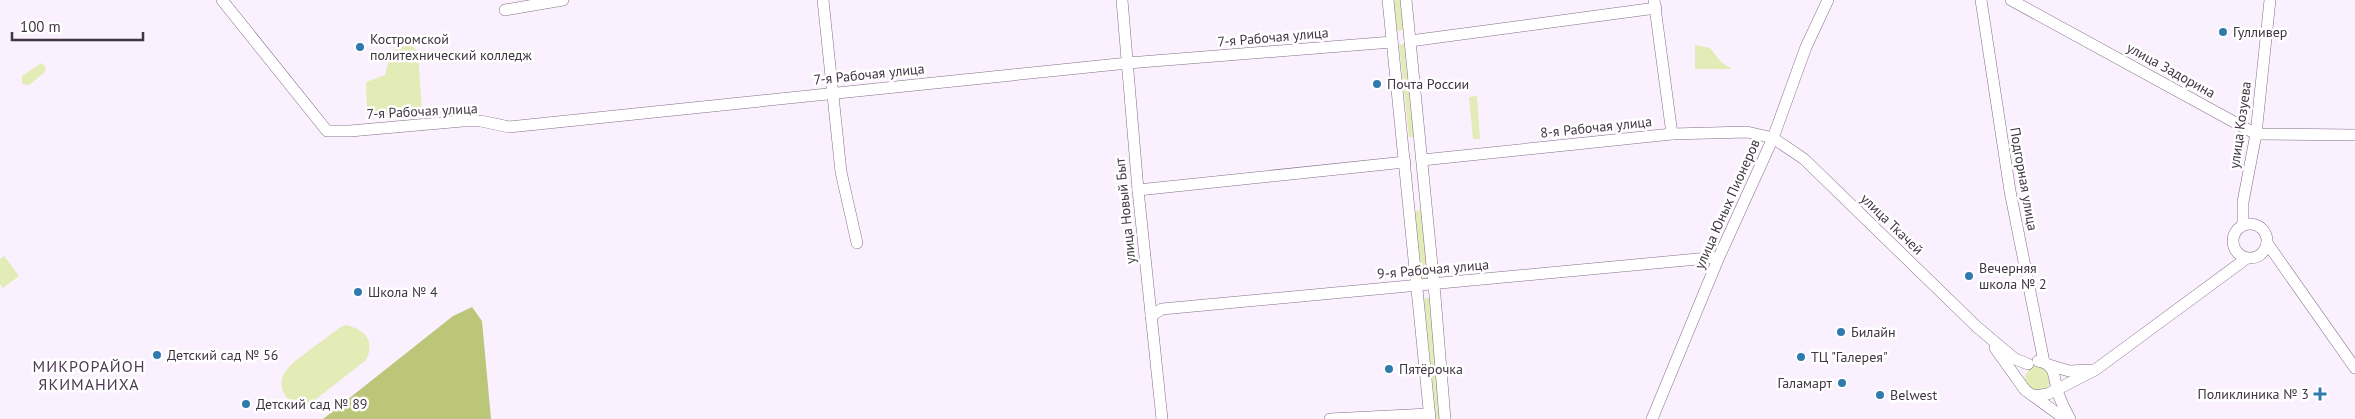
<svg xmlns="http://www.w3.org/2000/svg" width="2355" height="419" viewBox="0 0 2355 419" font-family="'PT Sans',sans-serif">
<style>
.green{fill:#e3ecb6}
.forest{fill:#bbc678}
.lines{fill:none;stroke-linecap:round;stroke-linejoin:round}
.minor-casing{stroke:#836e88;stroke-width:12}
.minor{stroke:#fff;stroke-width:11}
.poi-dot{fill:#307aae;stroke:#fff;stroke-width:2}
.labels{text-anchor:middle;stroke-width:5;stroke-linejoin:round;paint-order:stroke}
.poi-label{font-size:14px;fill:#3f3641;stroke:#fff;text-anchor:start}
.street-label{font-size:14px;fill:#3f3641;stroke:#fff}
.quarter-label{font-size:16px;letter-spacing:1px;fill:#4e3a53;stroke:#fff}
</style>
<rect width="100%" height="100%" fill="#fbf1fe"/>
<g class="green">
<polygon points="1394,0 1401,0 1403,30 1397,31"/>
<polygon points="410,44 418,52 422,111 367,118 366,82 385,75 391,51"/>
<polygon points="1404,44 1414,137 1409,137 1399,45"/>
<polygon points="1695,45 1710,48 1721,62 1732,69 1695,69"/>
<polygon points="41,63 46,67 44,73 29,85 22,84 22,76"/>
<polygon points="1477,96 1480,139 1473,139 1469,97"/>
<polygon points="1421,210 1428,280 1422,281 1415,211"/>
<polygon points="4,256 19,276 3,288 0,284 0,259"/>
<polygon points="1424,298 1431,298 1442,419 1436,419"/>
<path d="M 346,325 C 365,329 376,342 366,360 L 311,403 C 302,406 294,406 287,398 C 281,391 279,380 285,372 C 293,360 326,339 339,328 Z"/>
<circle cx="2038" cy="379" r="13"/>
</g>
<polygon class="forest" points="472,307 482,321 491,419 323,419 453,316"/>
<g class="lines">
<g class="minor-casing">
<g id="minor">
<polyline points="222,0 327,131 350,131 463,121 481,121 509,127 1128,63 1392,42"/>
<polyline points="823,0 841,172 857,243"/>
<polyline points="1122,0 1138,190 1162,419"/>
<polyline points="1388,0 1430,419"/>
<polyline points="1406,0 1435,296 1445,419"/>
<polyline points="1654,0 1672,134"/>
<polyline points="1981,0 2010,191 2044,362"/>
<polyline points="2011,0 2256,134 2355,135"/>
<polyline points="505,10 563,0"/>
<polyline points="1410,41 1656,8"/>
<polyline points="1422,160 1672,134 1747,132 1773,138 1804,159 1977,327 2015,359 2028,364"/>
<polyline points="1138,190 1405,162"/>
<circle cx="2250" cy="241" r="17"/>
<polyline points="2243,225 2243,202 2256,134 2270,0"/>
<polyline points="2267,243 2355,368"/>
<polyline points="1151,316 1162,309 1719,257"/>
<polyline points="1995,348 2025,390 2065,419"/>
<path d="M 2038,361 C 2057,364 2053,378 2058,393 C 2061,402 2065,410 2070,419"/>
<polyline points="2049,365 2069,371 2091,370"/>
<polyline points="2034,396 2048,394 2095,370 2247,258"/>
<polyline points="1330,419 1429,414"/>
<polyline points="1652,419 1719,257 1773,138 1806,47 1828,0"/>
</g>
</g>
<use href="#minor" class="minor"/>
</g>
<g class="poi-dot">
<circle cx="2223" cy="32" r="5"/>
<circle cx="360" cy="47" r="5"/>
<circle cx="1377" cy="84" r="5"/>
<circle cx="1969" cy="276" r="5"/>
<circle cx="358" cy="292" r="5"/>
<circle cx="1841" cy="332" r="5"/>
<circle cx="157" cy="355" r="5"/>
<circle cx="1801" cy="357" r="5"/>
<circle cx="1389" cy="369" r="5"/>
<circle cx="1842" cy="383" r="5"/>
<path d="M2317.5 386.5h5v5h5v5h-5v5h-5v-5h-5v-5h5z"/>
<circle cx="1880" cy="395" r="5"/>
<circle cx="246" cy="404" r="5"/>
</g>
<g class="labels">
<g class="poi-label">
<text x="2233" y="37">Гулливер</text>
<text x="370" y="44">Костромской<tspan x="370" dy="16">политехнический колледж</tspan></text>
<text x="1387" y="89">Почта России</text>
<text x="1979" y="273">Вечерняя<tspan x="1979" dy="16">школа № 2</tspan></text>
<text x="368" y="297">Школа № 4</text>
<text x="1851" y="337">Билайн</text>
<text x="167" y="360">Детский сад № 56</text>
<text x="1811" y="362">ТЦ "Галерея"</text>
<text x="1399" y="374">Пятёрочка</text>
<text x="1832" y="388" text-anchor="end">Галамарт</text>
<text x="2309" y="399" text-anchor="end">Поликлиника № 3</text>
<text x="1890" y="400">Belwest</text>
<text x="256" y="409">Детский сад № 89</text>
</g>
<g class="street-label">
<text transform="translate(1273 37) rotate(-5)" y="5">7-я Рабочая улица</text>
<text transform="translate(2171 70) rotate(29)" y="5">улица Задорина</text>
<text transform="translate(869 74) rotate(-6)" y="5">7-я Рабочая улица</text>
<text transform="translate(422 111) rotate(-3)" y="5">7-я Рабочая улица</text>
<text transform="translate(2240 125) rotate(-82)" y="5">улица Козуева</text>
<text transform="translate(1596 127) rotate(-6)" y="5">8-я Рабочая улица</text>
<text transform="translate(2024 179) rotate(80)" y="5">Подгорная улица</text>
<text transform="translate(1727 204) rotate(-66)" y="5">улица Юных Пионеров</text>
<text transform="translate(1125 211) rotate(-96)" y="5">улица Новый Быт</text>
<text transform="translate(1892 224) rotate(44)" y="5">улица Ткачей</text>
<text transform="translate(1433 269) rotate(-5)" y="5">9-я Рабочая улица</text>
</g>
<g class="quarter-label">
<text x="89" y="372">МИКРОРАЙОН<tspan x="89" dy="18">ЯКИМАНИХА</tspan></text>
</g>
</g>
<path d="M12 32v8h131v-8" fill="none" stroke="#3f3641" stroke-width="2.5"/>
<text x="20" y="32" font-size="15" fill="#3f3641" stroke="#ffffff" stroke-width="4" paint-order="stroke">100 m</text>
</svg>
